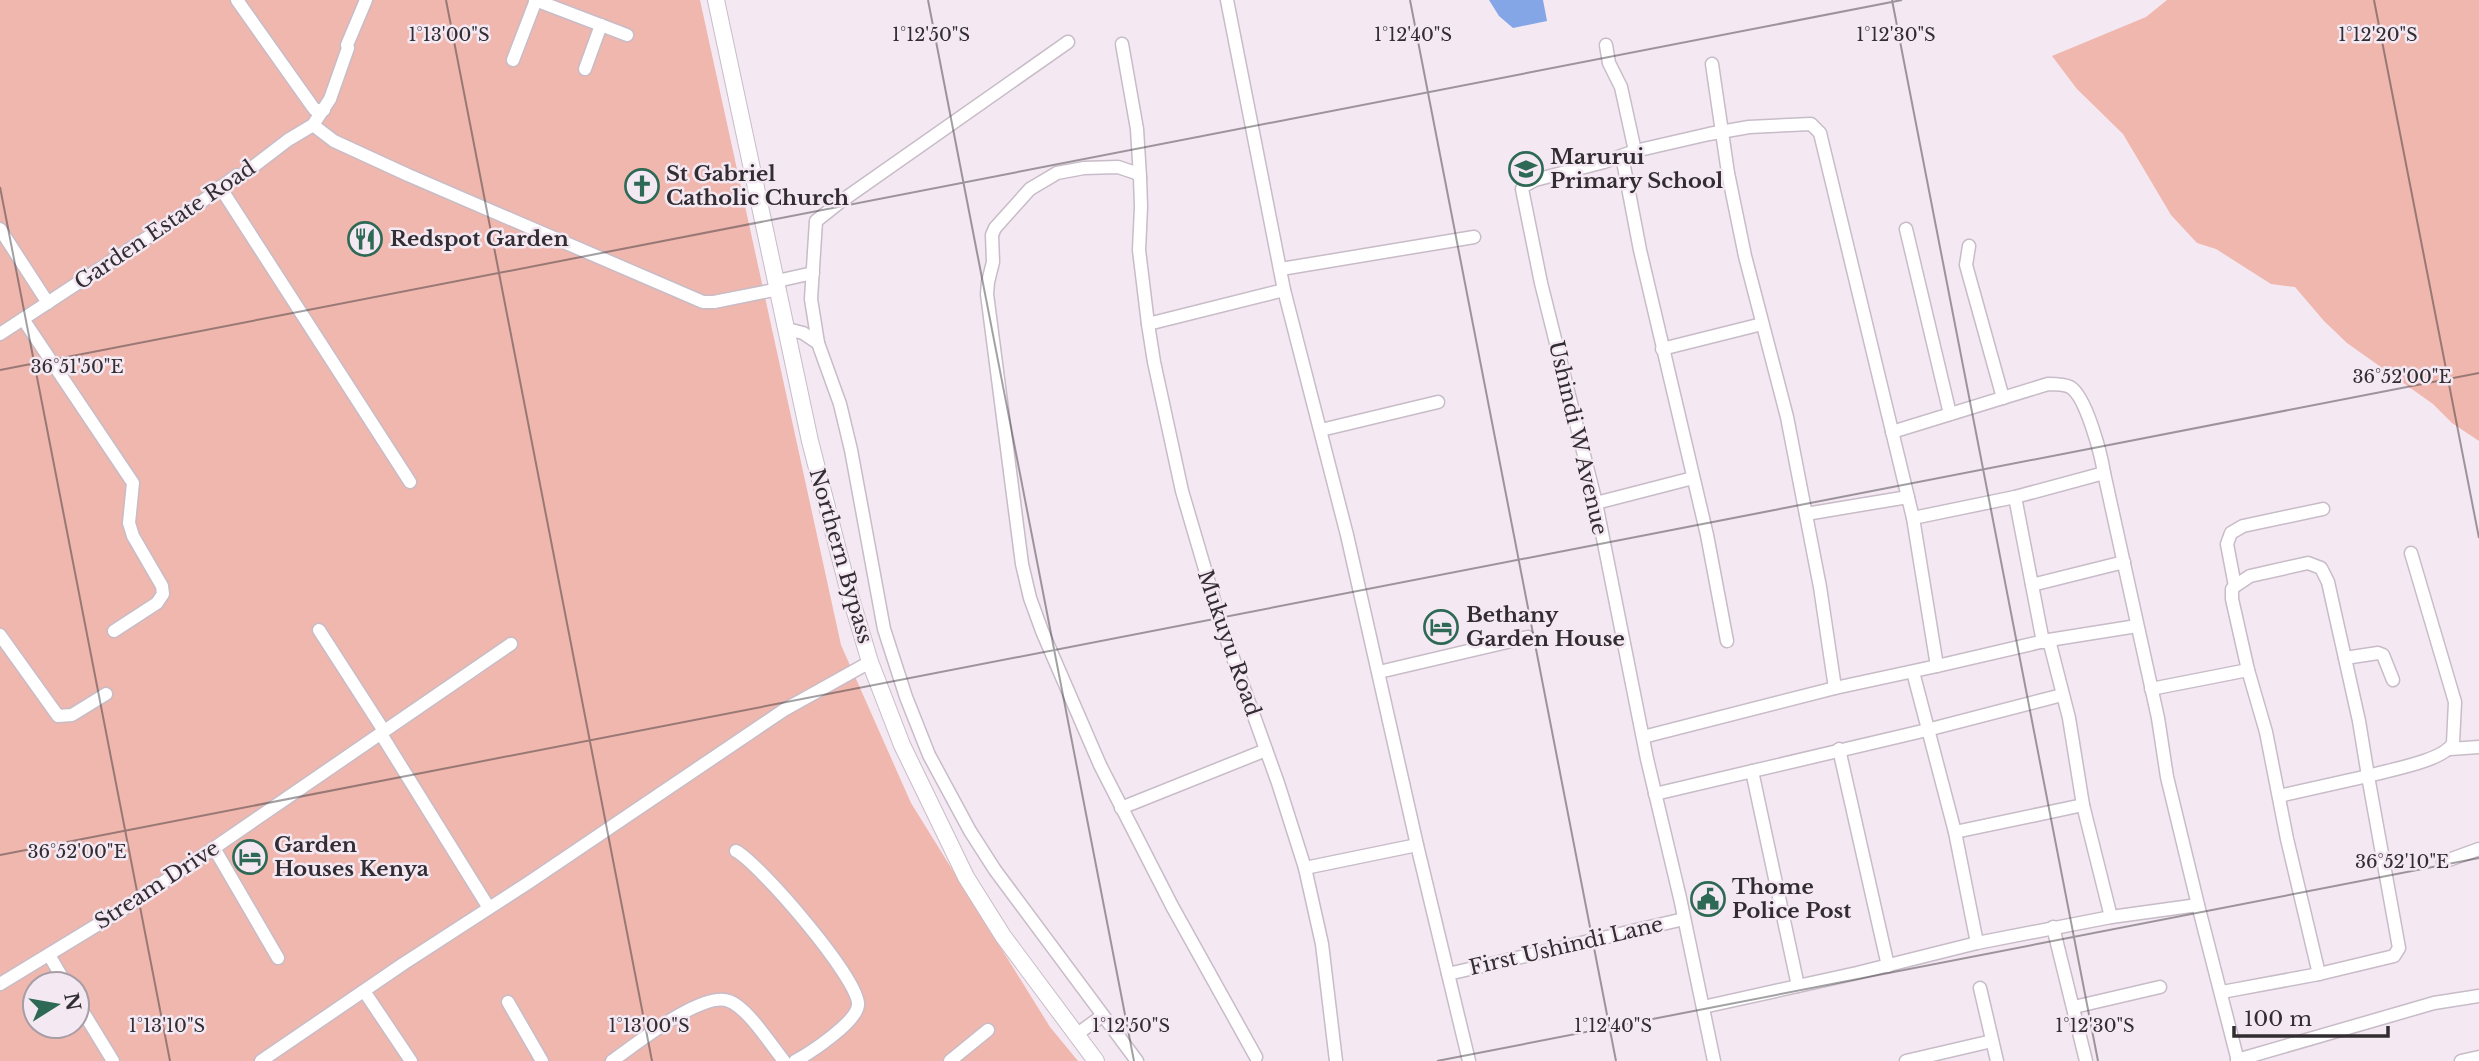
<svg xmlns="http://www.w3.org/2000/svg" width="2479" height="1061" viewBox="0 0 2479 1061" font-family="'Libre Baskerville',serif">
<style>
.green{fill:#efb7ad;fill-rule:evenodd}
.water{fill:#84a5e6}
.lines{fill:none;stroke-linecap:round;stroke-linejoin:round}
.minor-casing{stroke:#c7bcc7;stroke-width:15}
.major-casing{stroke:#c7bcc7;stroke-width:18}
.minor{stroke:#fff;stroke-width:12}
.major{stroke:#fff;stroke-width:16}
.ticks{fill:none;stroke:#312d31;stroke-width:2;stroke-opacity:0.45}
.labels{text-anchor:middle;stroke-width:5;stroke-linejoin:round;paint-order:stroke}
.poi-label{font-size:21px;font-weight:bold;fill:#312d31;stroke:#f4e8f3;text-anchor:start}
.street-label{font-size:21px;fill:#312d31;stroke:#f4e8f3}
.ticks-label{font-size:18px;text-anchor:middle;fill:#312d31;stroke:#f4e8f3;stroke-width:5;stroke-linejoin:round;paint-order:stroke}
</style>
<rect width="100%" height="100%" fill="#f4e8f3"/>
<g class="green">
<path d="M 0,0 L 700,0 L 841,645 L 911,803 L 1050,1027 L 1078,1061 L 0,1061 ZM 35,984 L 77,984 L 77,1026 L 35,1026 Z"/>
<polygon points="2167,0 2479,0 2479,441 2452,423 2433,404 2347,343 2324,321 2295,287 2271,284 2216,249 2197,243 2171,215 2123,134 2077,89 2052,56 2146,17"/>
</g>
<polygon class="water" points="1489,0 1543,0 1547,21 1513,28 1499,16"/>
<g class="lines">
<g class="minor-casing">
<g id="minor">
<polyline points="237,0 312,106 315,110 324,110"/>
<polyline points="535,0 627,35"/>
<polyline points="1227,0 1284,290 1347,535 1417,845 1469,1061"/>
<polyline points="1122,44 1137,129 1140,177"/>
<polyline points="1606,45 1609,63 1621,87 1635,151"/>
<polyline points="513,60 536,0"/>
<polyline points="1712,64 1728,173 1745,256 1787,417 1820,587 1835,688"/>
<polyline points="585,69 601,25"/>
<polyline points="313,125 334,141 408,175 703,302 714,302 779,289"/>
<polyline points="1622,156 1640,250 1707,535 1727,641"/>
<polyline points="220,187 410,482"/>
<polyline points="0,229 48,303"/>
<polyline points="1906,229 1950,414"/>
<polyline points="1969,246 1966,265 2003,398"/>
<polyline points="1281,269 1474,237"/>
<polyline points="777,281 813,273"/>
<polyline points="23,319 133,483 129,523 133,536 162,586 163,594 157,603 114,631"/>
<polyline points="1148,324 1284,290"/>
<polyline points="787,329 803,333 818,343 840,404 851,450 884,629 906,697 929,755 970,831 995,870 1137,1061"/>
<polyline points="0,334 200,203 237,175 241,176 288,140 313,125 330,99 348,48 347,45 366,0"/>
<polyline points="818,343 811,299 816,221 840,202 1068,42"/>
<polyline points="1662,349 1762,324"/>
<polyline points="1321,430 1438,402"/>
<path d="M 1892,432 L 2048,384 C 2055,384 2064,384 2070,387 C 2086,396 2101,454 2104,473"/>
<polyline points="2015,497 2043,642"/>
<polyline points="1596,503 1693,478"/>
<polyline points="1806,514 1908,497"/>
<polyline points="1913,518 2015,497 2104,473 2158,718 2167,777 2198,905"/>
<polyline points="2032,585 2124,562"/>
<polyline points="2235,586 2227,544 2231,533 2243,526 2323,509"/>
<polyline points="319,630 384,731"/>
<polyline points="0,635 58,716 72,715 106,694"/>
<polyline points="2049,640 2069,718 2083,805"/>
<polyline points="2345,658 2378,653 2383,655 2393,680"/>
<polyline points="1937,666 2049,640 2137,626"/>
<polyline points="1379,672 1528,637"/>
<polyline points="1913,672 1955,832 1977,943"/>
<polyline points="2151,689 2248,670"/>
<polyline points="381,734 489,908"/>
<polyline points="1643,737 1835,688 1937,666 1913,518 1820,133 1811,124 1749,127 1709,134 1635,151 1604,162 1535,180 1524,186 1522,189 1541,283 1596,503 1647,759 1680,898 1714,1061"/>
<polyline points="1839,749 1888,966"/>
<polyline points="2450,749 2479,747"/>
<polyline points="1752,771 1798,986"/>
<polyline points="1655,794 1927,730 2062,695"/>
<polyline points="1121,808 1266,750"/>
<polyline points="1955,832 2083,805 2111,917"/>
<polyline points="214,848 278,958"/>
<path d="M 736,851 C 760,864 860,980 858,1005 C 857,1022 810,1053 795,1061"/>
<polyline points="2443,862 2479,849"/>
<polyline points="1305,868 1417,845"/>
<polyline points="2053,927 2086,1061"/>
<polyline points="49,955 66,984"/>
<polyline points="1448,974 1684,919"/>
<path d="M 2319,974 L 2394,956 L 2399,948 L 2368,776 C 2388,770 2444,761 2453,743 L 2455,702 L 2411,553"/>
<polyline points="0,984 125,908 214,848 511,644"/>
<polyline points="1980,988 1997,1061"/>
<polyline points="364,991 411,1061"/>
<polyline points="2222,992 2319,974 2287,839 2266,732 2248,670 2232,599 2232,589 2235,586 2250,576 2308,563 2321,568 2328,582 2359,721 2368,776 2279,796"/>
<polyline points="77,1002 113,1061"/>
<polyline points="508,1002 542,1061"/>
<polyline points="1703,1007 1857,973 1977,943 2111,917 2198,905 2238,1061"/>
<polyline points="2074,1007 2160,987"/>
<polyline points="1076,1035 1102,1016"/>
<polyline points="1256,1057 1172,906 1100,765 1042,631 1030,598 1022,564 987,294 988,282 993,262 992,235 995,228 1030,189 1057,173 1084,168 1118,167 1136,173 1140,177 1141,207 1139,250 1148,324 1154,362 1182,491 1222,627 1278,783 1305,868 1322,944 1336,1061"/>
<polyline points="2237,1060 2434,1003 2479,996"/>
<polyline points="261,1061 403,964 528,883 784,710 870,662"/>
<path d="M 612,1061 C 635,1045 703,990 729,1001 C 748,1008 771,1045 784,1061"/>
<polyline points="950,1061 988,1030"/>
<polyline points="1906,1061 1992,1041"/>
<polyline points="2461,1061 2479,1057"/>
</g>
</g>
<g class="major-casing">
<polyline id="major" points="716,0 810,441 847,585 870,662 902,745 966,877 1003,936 1096,1061"/>
</g>
<use href="#minor" class="minor"/>
<use href="#major" class="major"/>
</g>
<path class="ticks" d="M 446,0 L 652,1061M 928,0 L 1134,1061M 1410,0 L 1616,1061M 1892,0 L 2098,1061M 2374,0 L 2479,538M 0,187 L 170,1061M 0,370 L 1902,0M 0,855 L 2479,373M 1437,1061 L 2479,858"/>
<defs>
<g id="school-ring" transform="scale(1.75)"><circle r="9.5" fill="#f4e8f3" stroke="#2d6954" stroke-width="1.5"/><path d="M0-5L7-2L0 1L-7-2ZM-4 1L0 2.5L4 1V4Q0 6-4 4Z" fill="#2d6954"/></g>
<g id="church-ring" transform="scale(1.75)"><circle r="9.5" fill="#f4e8f3" stroke="#2d6954" stroke-width="1.5"/><path d="M-1.2-6h2.4v3.5h3.3v2.4h-3.3V6h-2.4V-.1h-3.3v-2.4h3.3Z" fill="#2d6954"/></g>
<g id="restaurant-ring" transform="scale(1.75)"><circle r="9.5" fill="#f4e8f3" stroke="#2d6954" stroke-width="1.5"/><path d="M-5-6h1v4h1v-4h1v4h1v-4h1v5L-1.5 .5V6h-2V.5L-5-1ZM5-6V6H3V1.5H1.5Q1.5-4 5-6Z" fill="#2d6954"/></g>
<g id="hotel-ring" transform="scale(1.75)"><circle r="9.5" fill="#f4e8f3" stroke="#2d6954" stroke-width="1.5"/><path d="M-6-4.5h1.5V1H6V5H4.5V3h-9V5H-6ZM-4 0a1.8 1.8 0 1 1 3.6 0ZM.5 0V-2.5h3Q6-2.5 6 0Z" fill="#2d6954"/></g>
<g id="civic-ring" transform="scale(1.75)"><circle r="9.5" fill="#f4e8f3" stroke="#2d6954" stroke-width="1.5"/><path d="M-.6-6.5H3V-4.5H.6V-3L4-1V1h2V6H-6V1h2V-1L-.6-3ZM-1.2 2.5V6h2.4V2.5Z" fill="#2d6954"/></g>
</defs>
<g fill-rule="evenodd">
<use href="#school-ring" x="1526" y="169"/>
<use href="#church-ring" x="642" y="186"/>
<use href="#restaurant-ring" x="365" y="239"/>
<use href="#hotel-ring" x="1441" y="627"/>
<use href="#hotel-ring" x="250" y="857"/>
<use href="#civic-ring" x="1708" y="899"/>
</g>
<g class="labels">
<g class="poi-label">
<text x="1550" y="164">Marurui<tspan x="1550" dy="24">Primary School</tspan></text>
<text x="666" y="181">St Gabriel<tspan x="666" dy="24">Catholic Church</tspan></text>
<text x="390" y="246">Redspot Garden</text>
<text x="1466" y="622">Bethany<tspan x="1466" dy="24">Garden House</tspan></text>
<text x="274" y="852">Garden<tspan x="274" dy="24">Houses Kenya</tspan></text>
<text x="1732" y="894">Thome<tspan x="1732" dy="24">Police Post</tspan></text>
</g>
<g class="street-label">
<text transform="translate(165 225) rotate(-34)" y="7">Garden Estate Road</text>
<text transform="translate(1578 438) rotate(77)" y="7">Ushindi W Avenue</text>
<text transform="translate(841 556) rotate(74)" y="7">Northern Bypass</text>
<text transform="translate(1229 643) rotate(71)" y="7">Mukuyu Road</text>
<text transform="translate(157 885) rotate(-33)" y="7">Stream Drive</text>
<text transform="translate(1566 946) rotate(-13)" y="7">First Ushindi Lane</text>
</g>
</g>
<g class="ticks-label">
<text x="449" y="41">1°13'00"S</text>
<text x="931" y="41">1°12'50"S</text>
<text x="1413" y="41">1°12'40"S</text>
<text x="1896" y="41">1°12'30"S</text>
<text x="2378" y="41">1°12'20"S</text>
<text x="77" y="373">36°51'50"E</text>
<text x="2402" y="383">36°52'00"E</text>
<text x="77" y="858">36°52'00"E</text>
<text x="2402" y="868">36°52'10"E</text>
<text x="167" y="1032">1°13'10"S</text>
<text x="649" y="1032">1°13'00"S</text>
<text x="1131" y="1032">1°12'50"S</text>
<text x="1613" y="1032">1°12'40"S</text>
<text x="2095" y="1032">1°12'30"S</text>
</g>
<g transform="translate(56 1005) rotate(79)"><circle r="33" fill="#f4e8f3" stroke="#a69da5" stroke-width="2"/>
<path d="M0-5L12 26L0 18L-12 26Z" fill="#2d6954"/>
<text y="-10" font-size="19" font-weight="bold" text-anchor="middle" fill="#312d31">N</text>
</g>
<path d="M2234 1026v10h154v-10" fill="none" stroke="#312d31" stroke-width="3.5"/>
<text x="2244" y="1026" font-size="21" fill="#312d31" stroke="#f4e8f3" stroke-width="5" paint-order="stroke">100 m</text>
</svg>
